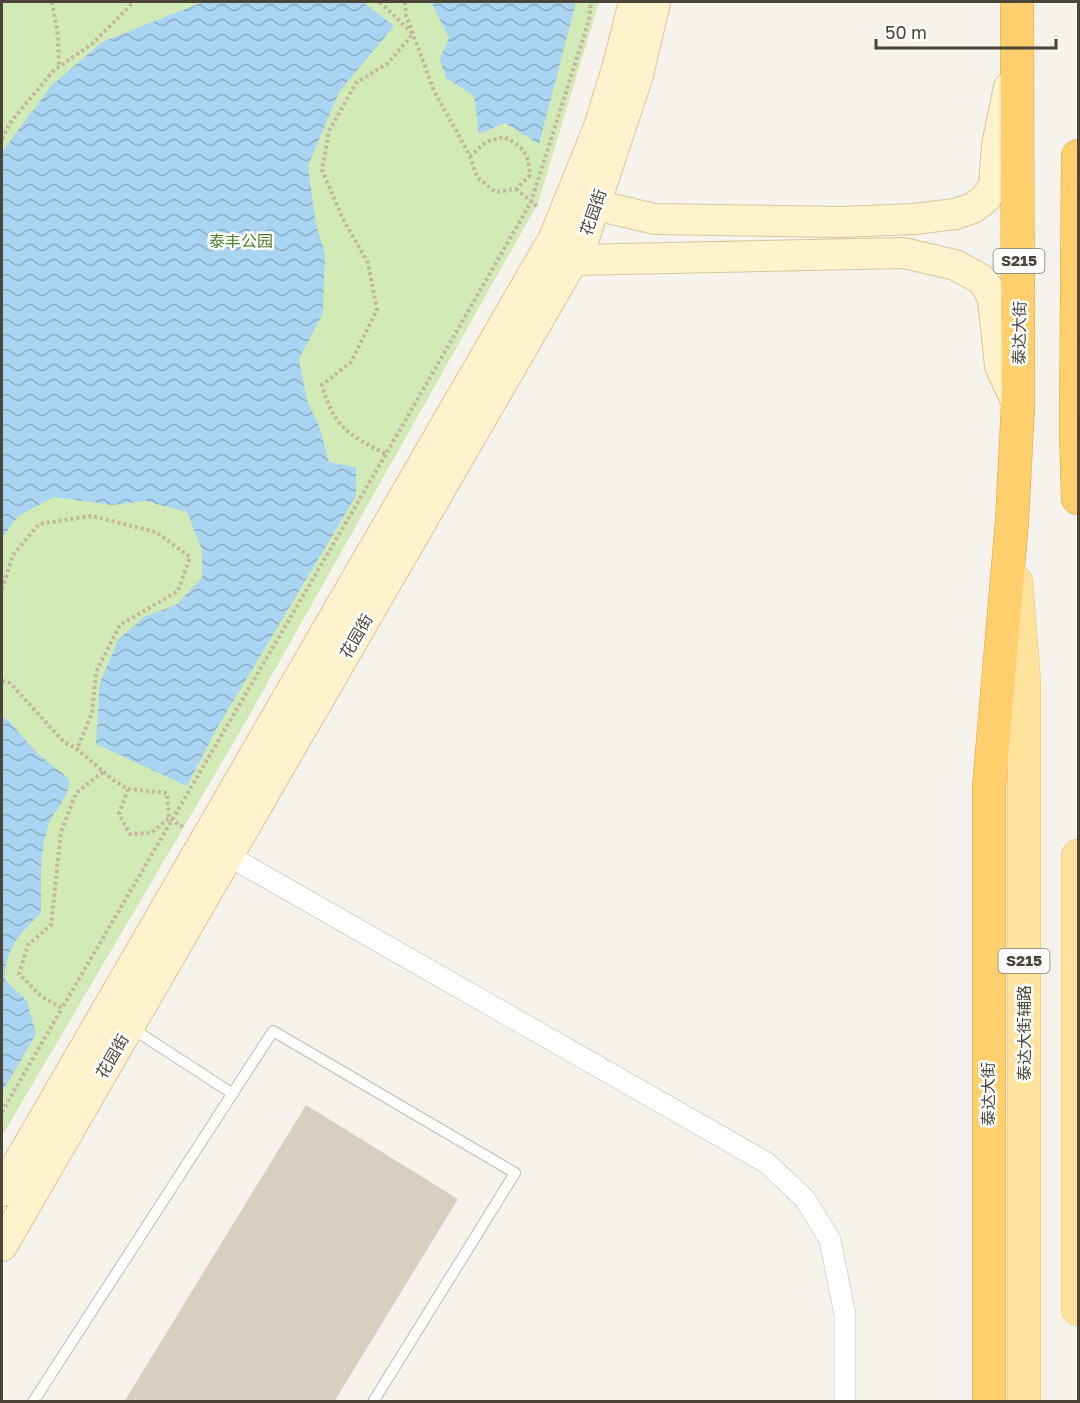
<svg xmlns="http://www.w3.org/2000/svg" width="1080" height="1403" viewBox="0 0 1080 1403" font-family="'Golos Text','Noto Sans SC',sans-serif">
<style>
.green{fill:#d2eab5}
.water{fill:url(#water-waves)}
.building{fill:#d8cfc1}
.lines{fill:none;stroke-linecap:round;stroke-linejoin:round}
.lane-casing{stroke:#c2bbae;stroke-width:12}
.street-casing{stroke:#c2bbae;stroke-width:22}
.secondary-casing{stroke:#d6c79b;stroke-width:32}
.primary-casing{stroke:#e6c16a;stroke-width:34}
.highway-casing{stroke:#e0a43c;stroke-width:34}
.path{stroke:#c4b79f;stroke-width:4;stroke-dasharray:3 3;stroke-linecap:butt}
.lane{stroke:#fff;stroke-width:10}
.street{stroke:#fff;stroke-width:21}
.secondary{stroke:#fff3cd;stroke-width:30}
.primary{stroke:#ffe39c;stroke-width:33}
.highway{stroke:#ffcf6e;stroke-width:33}
.labels{text-anchor:middle;stroke-width:5;stroke-linejoin:round;paint-order:stroke}
.shield{fill:#fff;stroke:#817c74;stroke-width:1.5}
.shield-label{font-size:15px;font-weight:bold;fill:#4b4439}
.street-label{font-size:16px;fill:#4b4439;stroke:#fff}
.park-label{font-size:16px;fill:#4a7f2a;stroke:#fff}
</style>
<defs>
<pattern id="water-waves" width="16" height="10" patternUnits="userSpaceOnUse" patternTransform="scale(1.5)"><rect width="16" height="10" fill="#a9d4f2"/><path d="M0 5q4-4 8 0t8 0" fill="none" stroke="#8caec5"/></pattern>
</defs>
<rect width="100%" height="100%" fill="#f6f3ec"/>
<polygon class="green" points="2,2 599,2 538,203 242,728 2,1136"/>
<g class="water">
<polygon points="203,2 363,2 394,26 339,92 308,166 316,225 325,254 323,313 299,359 307,400 319,426 329,462 356,467 356,496 217,728 187,786 96,744 100,683 118,640 144,617 176,605 202,578 202,550 187,512 146,501 112,505 54,497 18,516 2,538 2,152 51,86 102,42"/>
<polygon points="431,2 576,2 539,144 505,123 479,134 474,96 446,78 440,59 449,38"/>
<path d="M 2,717 L 8,720 L 37,753 L 69,779 C 70,800 52,810 47,829 C 39,857 41,885 41,913 C 20,933 4,950 5,980 L 27,1001 L 36,1034 L 2,1092 Z"/>
</g>
<polygon class="building" points="306,1105 458,1199 334,1402 124,1402"/>
<g class="lines">
<g class="lane-casing">
<g id="lane">
<polyline points="130,1027 233,1094"/>
<polyline points="33,1402 273,1031 515,1173 373,1402"/>
</g>
</g>
<g class="street-casing">
<polyline id="street" points="229,856 767,1163 805,1199 830,1240 845,1315 845,1402"/>
</g>
<g class="secondary-casing">
<g id="secondary">
<polyline points="595,205 655,219 840,222 914,219 955,214 973,208 985,199 994,186 997,145 1009,87"/>
<polyline points="573,260 904,253 955,265 981,279 988,288 993,299 1000,366 1018,405"/>
<polyline points="2,1191 554,238 599,127 619,62 634,2"/>
<polyline points="2,1246 573,260 584,238 638,75 655,2"/>
</g>
</g>
<g class="primary-casing">
<g id="primary">
<polyline points="1016,582 1024,683 1024,1402"/>
<polyline points="1078,856 1078,1309"/>
</g>
</g>
<g class="highway-casing">
<g id="highway">
<polyline points="1078,156 1076,432 1078,498"/>
<polyline points="989,1402 989,787 1012,521 1018,405 1017,2"/>
</g>
</g>
<g class="path">
<polyline points="52,2 58,36 59,66"/>
<path d="M 380,2 L 413,34 L 388,63 L 356,83 L 329,131 L 322,170 L 343,219 L 368,263 L 377,310 L 351,362 L 322,385 C 333,426 349,436 386,454 L 531,202 L 589,20 L 591,2"/>
<path d="M 405,2 L 406,15 L 434,91 L 470,156 L 477,177 L 495,192 L 516,189 L 530,175 C 529,153 523,147 504,137 L 486,142 L 470,156"/>
<polyline points="2,139 10,123 53,71 93,43 134,2"/>
<polyline points="516,189 538,207"/>
<polyline points="2,589 13,555 39,524 91,516 156,532 190,557 178,591 120,625 96,672 92,713 77,749"/>
<polyline points="2,681 10,683 64,742 77,749 113,780 128,789 167,793 169,818 183,827"/>
<polyline points="103,772 76,793 61,832 51,925 28,945 19,974 42,997 62,1008 386,454"/>
<polyline points="128,789 119,814 130,834 151,833 169,818"/>
<polyline points="2,1112 62,1008"/>
</g>
<use href="#lane" class="lane"/>
<use href="#street" class="street"/>
<use href="#secondary" class="secondary"/>
<use href="#primary" class="primary"/>
<use href="#highway" class="highway"/>
</g>
<g class="labels">
<g class="shield">
<rect x="993.5" y="249" width="51" height="24" rx="4.5"/>
<rect x="998.5" y="949" width="51" height="24" rx="4.5"/>
</g>
<g class="shield-label">
<text x="1019" y="266">S215</text>
<text x="1024" y="966">S215</text>
</g>
<g class="street-label">
<text transform="translate(593 212) rotate(-71)" y="6">花园街</text>
<text transform="translate(1019 333) rotate(-89)" y="6">泰达大街</text>
<text transform="translate(356 636) rotate(-60)" y="6">花园街</text>
<text transform="translate(1024 1033) rotate(-90)" y="6">泰达大街辅路</text>
<text transform="translate(112 1056) rotate(-60)" y="6">花园街</text>
<text transform="translate(988 1094) rotate(-90)" y="6">泰达大街</text>
</g>
<g class="park-label">
<text x="241" y="247">泰丰公园</text>
</g>
</g>
<rect width="1080" height="1403" fill="none" stroke="#4b4439" stroke-width="6"/>
<path d="M876 39v9h180v-9" fill="none" stroke="#4b4439" stroke-width="3"/>
<text x="885" y="39" font-size="18" fill="#4b4439" stroke="#ffffff" stroke-width="4.5" paint-order="stroke">50 m</text>
</svg>
